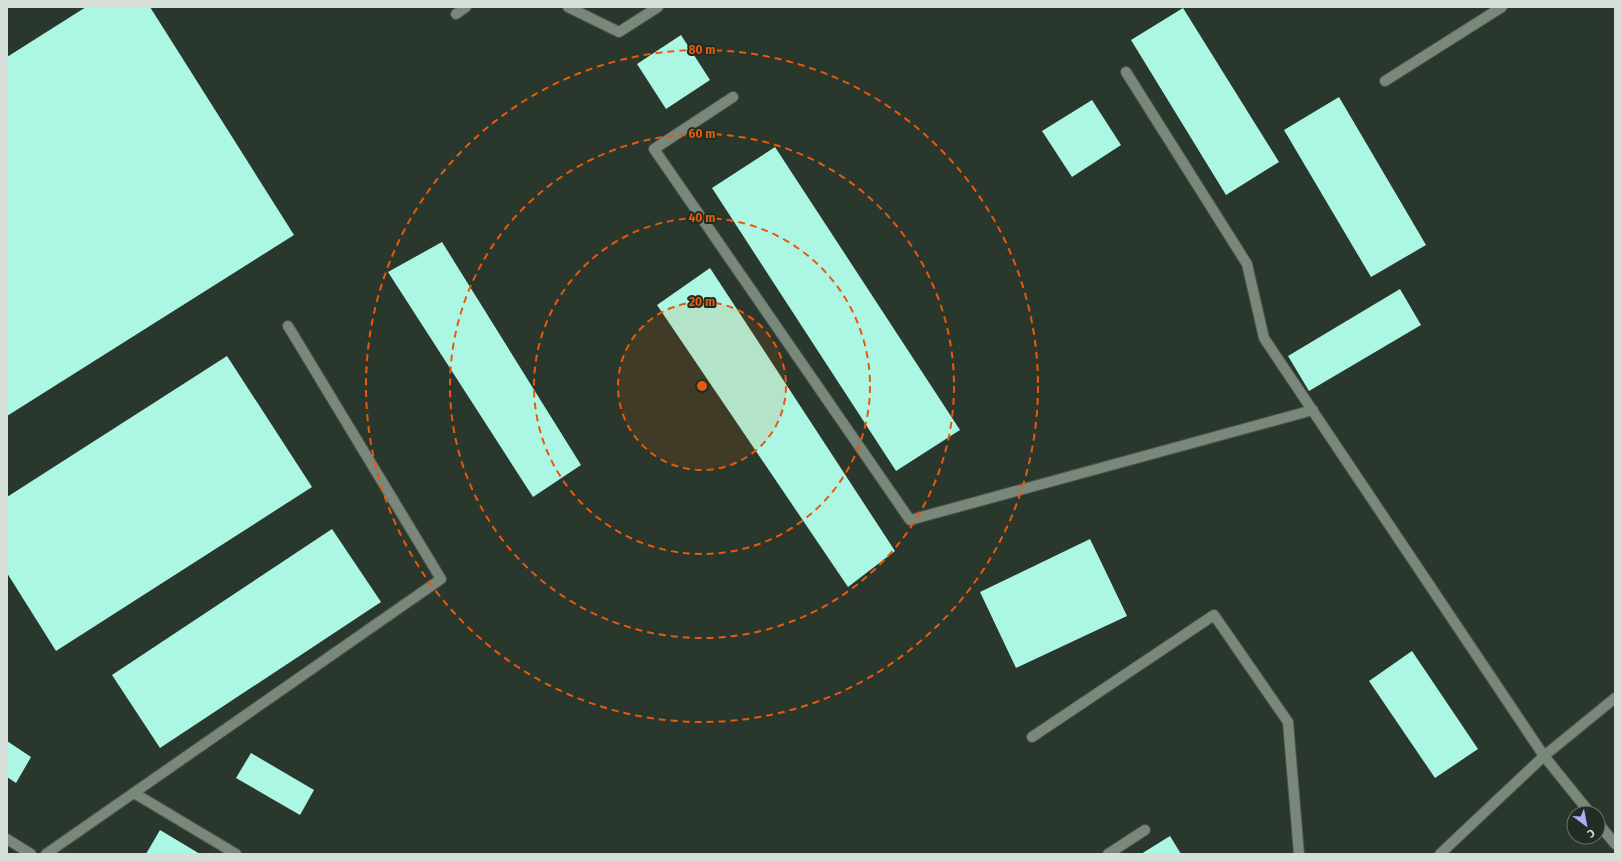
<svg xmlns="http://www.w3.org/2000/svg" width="1622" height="861" viewBox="0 0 1622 861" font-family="'Fira Sans',sans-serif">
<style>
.building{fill:#acf7e4}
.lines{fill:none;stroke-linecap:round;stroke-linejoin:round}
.minor-casing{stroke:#49544b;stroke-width:12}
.minor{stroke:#79887b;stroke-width:10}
.ring{fill:none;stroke:#e8590c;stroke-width:2;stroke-dasharray:7 5}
.centre{fill:#e8590c;stroke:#202d22;stroke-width:2}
.ring-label{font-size:12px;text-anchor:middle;font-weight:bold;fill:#e8590c;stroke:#202d22;stroke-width:4;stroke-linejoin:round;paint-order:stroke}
</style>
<rect width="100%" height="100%" fill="#2a372c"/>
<g class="building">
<polygon points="86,7 150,7 294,235 7,416 7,57"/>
<polygon points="1183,8 1279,162 1226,195 1131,40"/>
<polygon points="681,35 710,80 666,109 637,64"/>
<polygon points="1339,97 1426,245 1371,277 1284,130"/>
<polygon points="1092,100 1121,145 1072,177 1042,131"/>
<polygon points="775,147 960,430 896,471 712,188"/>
<polygon points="442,242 581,465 533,497 388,272"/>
<polygon points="710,268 895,551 848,587 657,305"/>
<polygon points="1400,289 1421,325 1309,391 1288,356"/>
<polygon points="227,356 312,487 56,651 7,573 7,497"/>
<polygon points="332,529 381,602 160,748 112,675"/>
<polygon points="1090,539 1127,616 1016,668 980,592"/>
<polygon points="1412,651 1478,749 1435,778 1369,681"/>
<polygon points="7,741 31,757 16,783 7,777"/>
<polygon points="251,753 314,790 300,815 236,778"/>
<polygon points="160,830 200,854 146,854"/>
<polygon points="1170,836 1181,854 1141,854"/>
</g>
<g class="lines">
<g class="minor-casing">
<g id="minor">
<polyline points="568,7 619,32 658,7"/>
<polyline points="456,14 466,7"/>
<polyline points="1126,72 1247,264 1264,338 1544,756 1590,813"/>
<polyline points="1385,81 1502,7"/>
<polyline points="733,97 654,149 910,520 1313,410"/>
<polyline points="1032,737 1214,615 1288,722 1299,854"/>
<polyline points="134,793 236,854"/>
<polyline points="1598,823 1615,844"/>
<polyline points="7,839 31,854"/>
<polyline points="46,854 441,579 288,326"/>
<polyline points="1108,854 1145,830"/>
<polyline points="1440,854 1544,756 1615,698"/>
</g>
</g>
<use href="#minor" class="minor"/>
</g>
<circle cx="702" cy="386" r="84" fill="#e8590c" fill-opacity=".12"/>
<g class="ring">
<circle cx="702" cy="386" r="84"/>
<circle cx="702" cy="386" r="168"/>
<circle cx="702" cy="386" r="252"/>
<circle cx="702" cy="386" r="336"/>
</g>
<circle cx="702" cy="386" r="6" class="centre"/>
<g class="ring-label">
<text x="702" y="54">80 m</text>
<text x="702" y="138">60 m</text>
<text x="702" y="222">40 m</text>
<text x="702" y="306">20 m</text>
</g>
<rect width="1622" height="861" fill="none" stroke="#d6dfd7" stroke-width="16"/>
<g transform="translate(1586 825) rotate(148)"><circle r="19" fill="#202d22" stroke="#69746a"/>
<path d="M0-3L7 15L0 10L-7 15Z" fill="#b2adf9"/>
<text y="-6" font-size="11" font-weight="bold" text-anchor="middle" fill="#d6dfd7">С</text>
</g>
</svg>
